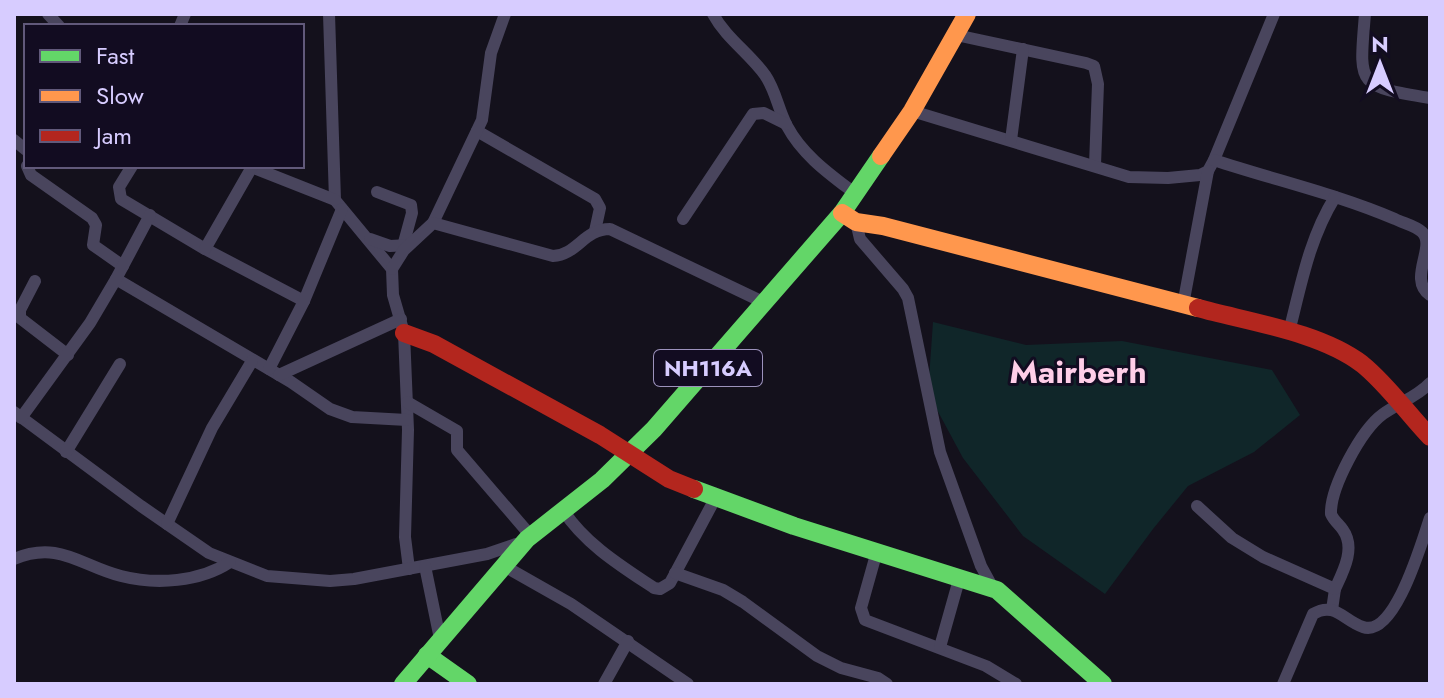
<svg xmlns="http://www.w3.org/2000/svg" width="1444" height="698" viewBox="0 0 1444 698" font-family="Jost,sans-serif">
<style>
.green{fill:#102629}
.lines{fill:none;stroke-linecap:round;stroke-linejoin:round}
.street{stroke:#49455d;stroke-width:12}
.fast{stroke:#63d668;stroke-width:18}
.slow{stroke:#ff974d;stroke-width:18}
.jam{stroke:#b3261e;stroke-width:18}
.labels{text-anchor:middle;stroke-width:6;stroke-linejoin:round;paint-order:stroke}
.shield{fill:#120c21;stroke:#9c92bc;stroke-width:2}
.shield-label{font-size:22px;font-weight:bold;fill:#d7ccff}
.district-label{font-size:32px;font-weight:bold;fill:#ffcee8;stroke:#120c21}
</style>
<rect width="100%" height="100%" fill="#14111c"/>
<polygon class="green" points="933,322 1026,345 1122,341 1272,370 1300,415 1254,452 1188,486 1153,529 1105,594 1023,536 963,458 928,393"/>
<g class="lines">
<g class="street">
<polyline points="48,14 59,26"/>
<polyline points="329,14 335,200 392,269 393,295 404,333 408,430 405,537 409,569"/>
<path d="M 713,14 C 726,38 749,53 765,75 C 776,91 778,109 787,126 C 803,156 831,175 857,195"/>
<path d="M 1365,14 C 1359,86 1356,86 1430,98"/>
<polyline points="180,26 185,14"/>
<polyline points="956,35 1086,63 1094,66 1098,84 1095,165"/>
<polyline points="912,111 1129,177 1168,178 1200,175 1208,171 1214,160 1274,14"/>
<polyline points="477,131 595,199 600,208 595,231"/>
<polyline points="14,140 26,150"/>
<polyline points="1011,140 1023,49"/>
<path d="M 1214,160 C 1274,180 1337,194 1395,219 C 1403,223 1416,226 1422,232 C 1437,246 1407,279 1430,295"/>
<polyline points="27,166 31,175 92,218 96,225 93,245 123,266"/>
<polyline points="132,166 119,187 121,199 205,249 304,301"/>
<polyline points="249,166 335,200"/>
<polyline points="377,192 411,205 412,213 403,246"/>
<polyline points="683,219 753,114 764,113 786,124"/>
<polyline points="856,222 860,239 903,289 908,298 940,452 981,566 993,588"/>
<polyline points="433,223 482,120 491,53 505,14"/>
<polyline points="370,239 390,246 409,245"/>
<polyline points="205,249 252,167"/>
<path d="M 392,269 L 404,250 L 433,223 L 553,256 C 577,255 584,229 610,229 L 765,303"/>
<polyline points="116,279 291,382 330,409 352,417 407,420"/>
<polyline points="35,281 20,310 20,318 68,355"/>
<polyline points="1183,305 1208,171"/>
<path d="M 1289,332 C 1301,285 1309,239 1335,197"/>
<polyline points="269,369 304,301 342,209"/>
<polyline points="279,375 401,319"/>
<polyline points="407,402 457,431 457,450 531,536"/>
<polyline points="14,412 141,506 209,553 267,576 330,581 354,579 487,554 516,544"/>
<polyline points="21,418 90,323 116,279 150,215"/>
<polyline points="66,452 120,364"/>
<polyline points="1197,506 1232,538 1263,557 1335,589 1332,610"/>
<path d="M 563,510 C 585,544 621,566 654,588 L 660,589 L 670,583 L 717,495"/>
<polyline points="167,524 212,428 252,361"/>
<polyline points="877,551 861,608 865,620 986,666 1016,684"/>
<path d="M 14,559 C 59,540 81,566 121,576 C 156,585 200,582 230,562"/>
<polyline points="425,566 440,639"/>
<polyline points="504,566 571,604 688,684"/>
<polyline points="675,573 723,590 743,602 817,656 841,668 878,678 887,684"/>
<path d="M 1335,589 C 1343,572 1356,548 1343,530 C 1339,524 1334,521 1331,514 C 1330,488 1361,430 1383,414 C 1398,403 1417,397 1430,383"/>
<polyline points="940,647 960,576"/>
<polyline points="604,684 628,641"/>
<path d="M 1283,684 L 1313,614 C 1335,601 1344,621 1363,627 C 1395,638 1422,541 1430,518"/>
</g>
<g class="fast">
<polyline points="694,489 794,526 997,590 1103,684"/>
<polyline points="427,655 468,684"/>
<polyline points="403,684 527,539 602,480 654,429 842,213 881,156"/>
</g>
<g class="slow">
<polyline points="881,156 912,111 967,14"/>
<polyline points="842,213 856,222 883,226 1198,308"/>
</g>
<g class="jam">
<path d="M 1198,308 C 1249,322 1320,332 1362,364 C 1387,384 1408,414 1430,437"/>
<polyline points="404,333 434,344 600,435 669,479 694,489"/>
</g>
</g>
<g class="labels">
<rect class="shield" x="654" y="350" width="108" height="36" rx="6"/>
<g class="shield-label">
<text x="708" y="376">NH116A</text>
</g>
<g class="district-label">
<text x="1078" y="383">Mairberh</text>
</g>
</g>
<rect width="1444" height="698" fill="none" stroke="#d7ccff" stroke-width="32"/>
<rect x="24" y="24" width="280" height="144" fill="#120c21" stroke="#61597a" stroke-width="2"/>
<rect x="40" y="50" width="40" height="12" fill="#63d668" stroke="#61597a" stroke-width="2"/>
<text x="96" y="64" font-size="24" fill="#d7ccff">Fast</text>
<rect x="40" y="90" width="40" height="12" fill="#ff974d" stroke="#61597a" stroke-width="2"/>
<text x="96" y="104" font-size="24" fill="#d7ccff">Slow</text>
<rect x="40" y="130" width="40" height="12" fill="#b3261e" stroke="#61597a" stroke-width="2"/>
<text x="96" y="144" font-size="24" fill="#d7ccff">Jam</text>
<g transform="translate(1380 64)" stroke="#120c21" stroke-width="6" paint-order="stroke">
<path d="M0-6L14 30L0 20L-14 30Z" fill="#d7ccff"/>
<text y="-12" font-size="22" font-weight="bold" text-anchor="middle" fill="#d7ccff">N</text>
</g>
</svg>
